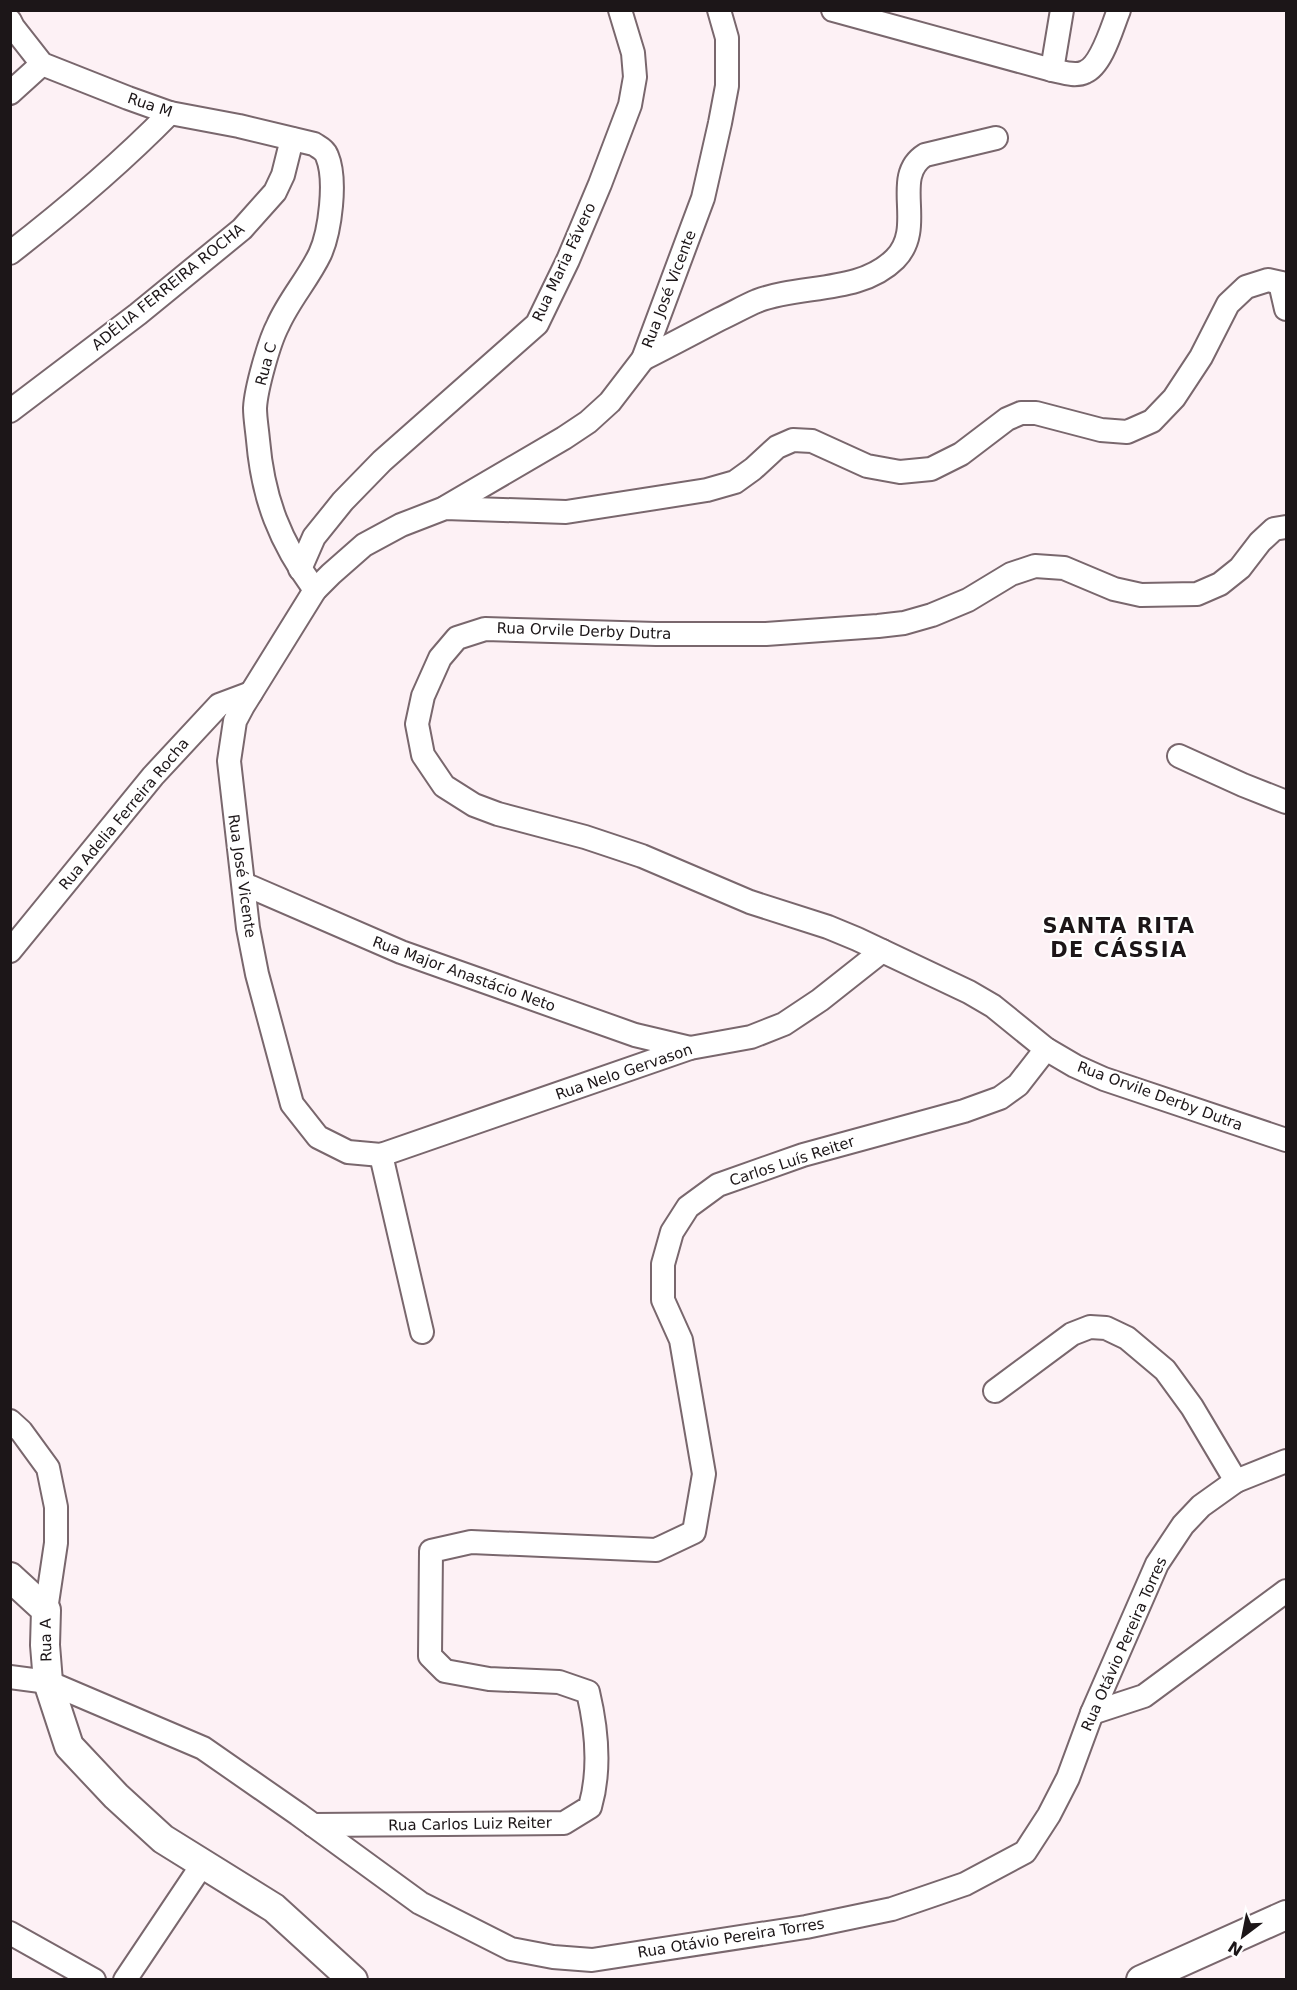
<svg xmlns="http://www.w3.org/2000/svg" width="1297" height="1990" viewBox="0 0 1297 1990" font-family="'DejaVu Sans',sans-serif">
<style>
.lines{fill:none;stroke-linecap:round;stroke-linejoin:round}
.minor-casing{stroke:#79676d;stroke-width:26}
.major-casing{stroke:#79676d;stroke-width:32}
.minor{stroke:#fff;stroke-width:22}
.major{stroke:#fff;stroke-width:28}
.labels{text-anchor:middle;stroke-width:4.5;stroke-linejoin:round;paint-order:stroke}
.street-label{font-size:15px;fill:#1c1618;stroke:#fff}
.district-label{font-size:21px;font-weight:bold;letter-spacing:1.5px;fill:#1c1618;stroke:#fff}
</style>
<rect width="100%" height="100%" fill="#fdf1f5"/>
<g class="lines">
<g class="minor-casing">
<g id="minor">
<path d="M 833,10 L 1052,70 C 1062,72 1075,77 1085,72 C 1102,65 1112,27 1119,10"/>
<path d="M 10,21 L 13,27 L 42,64 L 128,98 L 170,113 L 239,126 L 314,144 C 320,148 325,150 327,156 C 337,180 330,232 320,254 C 308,279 289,300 278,325 C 269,342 256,389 255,408 C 255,418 257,429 258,440 C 263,499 280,542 315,590"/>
<polyline points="1052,70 1062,10"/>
<polyline points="10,93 42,64"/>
<path d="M 10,253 C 68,208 119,165 170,113"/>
<polyline points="1280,283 1286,309"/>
<path d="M 643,359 C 669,346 695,332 720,319 C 733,313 745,306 757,301 C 801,284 860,294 895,259 C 927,227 890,177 925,155 L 996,138"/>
<polyline points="10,411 138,314 242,229 275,192 283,175 292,139"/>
<polyline points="446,507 564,438 588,422 610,402 643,359 703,198 720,123 727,86 727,38 719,10"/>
<polyline points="1286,527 1274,529 1260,542 1240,568 1220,584 1197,594 1141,595 1114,589 1064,568 1035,566 1011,574 968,600 932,615 904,623 878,626 766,634 656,634 485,629 457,638 440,658 423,696 417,724 423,755 444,786 474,805 498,814 585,837 642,856 750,902 828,927 857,939 969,992 993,1006 1046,1049 1075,1066 1104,1079 1286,1140"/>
<polyline points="300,569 314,537 343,501 382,461 537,324 568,260 600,184 630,105 635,77 633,53 620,10"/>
<polyline points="1179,756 1243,785 1286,802"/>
<polyline points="244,884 401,952 635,1035 690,1048"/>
<polyline points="10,951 153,776 219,705 251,693"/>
<polyline points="882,951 820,1000 784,1024 751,1037 690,1048 381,1155 348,1152 318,1137 292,1104 257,974 248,928 229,761 235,721 243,706 315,590 331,574 364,545 401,525 445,508 566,512 707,490 735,482 753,469 777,447 793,440 812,441 867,466 900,472 931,469 961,454 1007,419 1021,413 1036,413 1101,430 1127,432 1152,421 1174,398 1201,357 1228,304 1246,287 1268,280 1286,284"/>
<polyline points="381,1155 422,1332"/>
<polyline points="995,1391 1072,1334 1090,1327 1106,1328 1127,1338 1165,1370 1192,1407 1236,1481"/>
<polyline points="10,1421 21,1431 48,1468 56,1507 56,1543 46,1610"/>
<polyline points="10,1677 48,1682 203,1748 298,1814 420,1903 511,1949 553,1957 592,1960 806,1927 892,1909 965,1884 1025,1852 1049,1815 1068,1778 1092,1713 1157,1564 1183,1525 1201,1506 1236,1481 1286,1461"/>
<polyline points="1092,1713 1144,1696 1286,1591"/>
<path d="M 313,1825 L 564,1823 L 590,1807 C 601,1769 597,1730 588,1692 L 559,1682 L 489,1679 L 445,1671 L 430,1656 L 431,1551 L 471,1542 L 656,1550 L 694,1532 L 704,1474 L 681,1340 L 663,1300 L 663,1264 L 672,1232 L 688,1207 L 718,1185 L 803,1155 L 964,1111 L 1000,1098 L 1018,1085 L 1046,1049"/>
<polyline points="10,1933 94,1980"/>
<polyline points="125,1980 202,1865"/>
</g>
</g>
<g class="major-casing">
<g id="major">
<polyline points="10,1577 46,1610 45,1645 48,1682 69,1746 116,1796 163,1839 274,1908 353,1980"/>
<polyline points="1141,1980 1286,1915"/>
</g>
</g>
<use href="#minor" class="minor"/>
<use href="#major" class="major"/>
</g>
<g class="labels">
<g class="street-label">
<text transform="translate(150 105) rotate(19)" y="5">Rua M</text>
<text transform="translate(564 262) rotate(-65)" y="5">Rua Maria Fávero</text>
<text transform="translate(168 287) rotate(-39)" y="5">ADÉLIA FERREIRA ROCHA</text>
<text transform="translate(669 289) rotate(-69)" y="5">Rua José Vicente</text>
<text transform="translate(266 364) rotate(-75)" y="5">Rua C</text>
<text transform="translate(584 631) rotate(2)" y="5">Rua Orvile Derby Dutra</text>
<text transform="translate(124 814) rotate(-50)" y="5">Rua Adelia Ferreira Rocha</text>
<text transform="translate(242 876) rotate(82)" y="5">Rua José Vicente</text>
<text transform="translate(464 974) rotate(20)" y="5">Rua Major Anastácio Neto</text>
<text transform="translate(624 1072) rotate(-19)" y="5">Rua Nelo Gervason</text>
<text transform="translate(1160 1096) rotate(20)" y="5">Rua Orvile Derby Dutra</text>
<text transform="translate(792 1161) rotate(-18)" y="5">Carlos Luís Reiter</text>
<text transform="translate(46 1640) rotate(-91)" y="5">Rua A</text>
<text transform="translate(1124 1644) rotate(-66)" y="5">Rua Otávio Pereira Torres</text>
<text transform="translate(470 1824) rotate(-1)" y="5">Rua Carlos Luiz Reiter</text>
<text transform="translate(731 1938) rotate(-9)" y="5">Rua Otávio Pereira Torres</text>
</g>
<g class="district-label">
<text x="1119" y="933">SANTA RITA<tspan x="1119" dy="24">DE CÁSSIA</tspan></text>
</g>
</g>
<rect width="1297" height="1990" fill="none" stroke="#1c1618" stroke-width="24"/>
<g transform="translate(1243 1936) rotate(212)" stroke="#ffffff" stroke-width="4.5" paint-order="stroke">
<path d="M0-4.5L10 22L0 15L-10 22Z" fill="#1c1618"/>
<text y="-9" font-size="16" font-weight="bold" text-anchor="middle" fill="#1c1618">N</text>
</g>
</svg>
